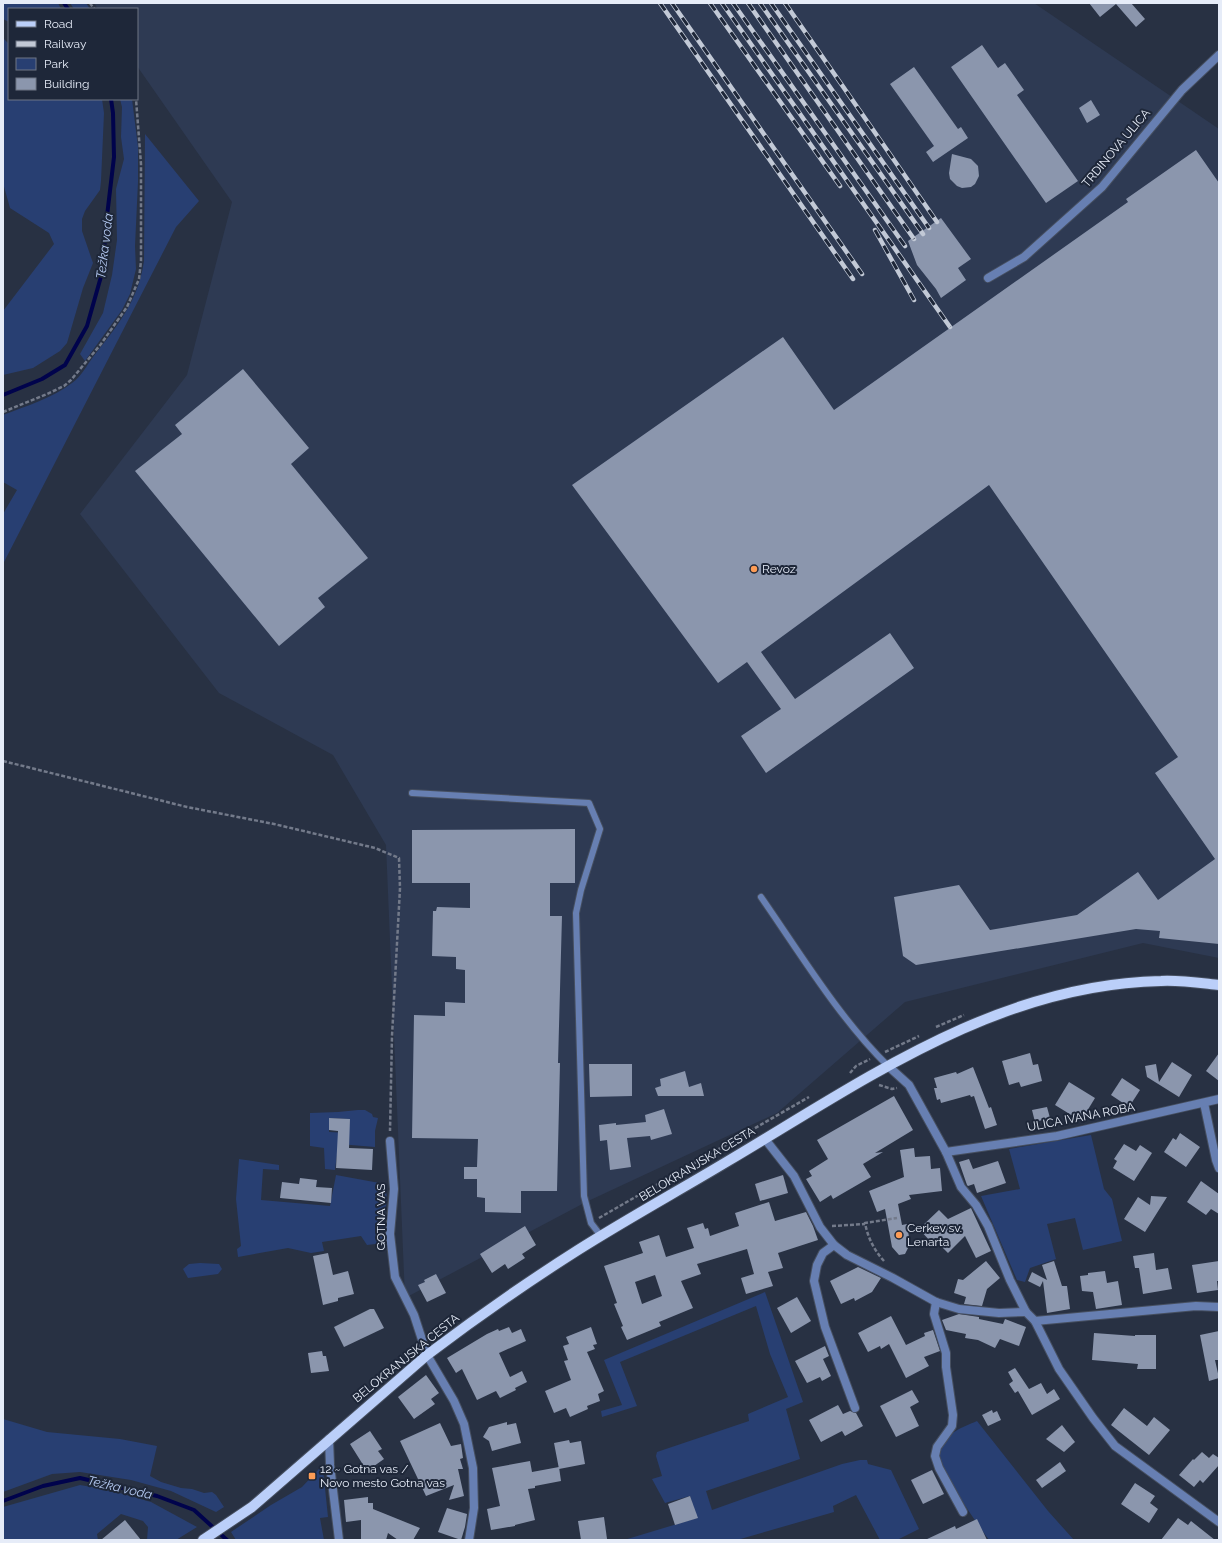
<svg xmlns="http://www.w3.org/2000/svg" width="1222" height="1543" viewBox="0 0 1222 1543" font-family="Raleway,sans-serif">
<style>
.built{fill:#2e3a53}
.green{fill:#283f72;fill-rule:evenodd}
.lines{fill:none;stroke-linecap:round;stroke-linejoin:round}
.stream{stroke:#00034c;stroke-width:4}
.building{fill:#8b96ad;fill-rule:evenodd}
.service-casing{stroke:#464f60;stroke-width:8}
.minor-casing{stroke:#464f60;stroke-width:10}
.primary-casing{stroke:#464f60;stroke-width:12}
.path{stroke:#737a8a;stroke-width:2.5;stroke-dasharray:4 2;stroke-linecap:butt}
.service{stroke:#677fb2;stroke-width:6}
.minor{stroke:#677fb2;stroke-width:8}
.primary{stroke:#bbcff9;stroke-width:10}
.rail-casing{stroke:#c2c9d6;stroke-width:4.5}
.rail{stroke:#1e2739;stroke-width:3;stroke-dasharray:9;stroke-linecap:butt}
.poi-dot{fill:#fd9c56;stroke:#1e2739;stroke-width:1.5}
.labels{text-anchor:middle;stroke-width:4;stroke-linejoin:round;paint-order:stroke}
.street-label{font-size:12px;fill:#e6ecf8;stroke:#1e2739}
.poi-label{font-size:12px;fill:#e6ecf8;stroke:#1e2739;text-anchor:start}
.water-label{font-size:13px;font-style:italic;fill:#b5caf3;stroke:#1e2739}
</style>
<rect width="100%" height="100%" fill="#283143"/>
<polygon class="built" points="94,3 1034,3 1219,129 1219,958 1143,943 905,1002 777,1113 586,1202 405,1298 386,845 333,755 219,693 80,514 187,375 232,202 137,66 137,9 98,9"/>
<g class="green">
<polygon points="3,3 58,3 61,9 9,9 9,22 3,19"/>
<polygon points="70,3 86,3 90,9 74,9"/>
<polygon points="3,38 9,44 9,99 102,99 104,113 101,181 100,190 85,211 82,219 82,231 93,263 83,288 67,343 60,351 33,368 3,375 3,311 54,244 49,233 10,208 3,183"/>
<polygon points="120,99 132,99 138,147 138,182 135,246 136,269 130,294 122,310 85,361 80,354 103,313 112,275 117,240 116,189 124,159 121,137 122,107"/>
<path d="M 145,134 L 199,201 L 176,227 L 3,564 L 3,514 L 17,490 L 3,482 L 3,415 C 26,406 53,398 72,383 C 81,377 87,365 93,357 C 117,326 138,302 144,261 Z"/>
<path d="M 358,1110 L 365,1110 L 372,1114 L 373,1117 L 378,1118 L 375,1131 L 375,1147 L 339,1144 L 337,1154 L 335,1170 L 325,1169 L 324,1148 L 310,1146 L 310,1113 L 338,1112 ZM 329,1118 L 350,1119 L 348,1133 L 329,1132 Z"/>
<polygon points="1091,1135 1104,1189 1112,1199 1122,1241 1083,1250 1075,1218 1047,1224 1056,1259 1030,1268 1025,1282 1017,1280 981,1196 1020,1189 1009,1149"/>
<polygon points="239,1159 279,1165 279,1170 263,1169 261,1200 330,1206 336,1175 385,1184 387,1199 383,1226 384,1243 367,1245 361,1236 322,1242 324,1251 311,1253 288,1248 238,1257 237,1249 241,1246 236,1199"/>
<polygon points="200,1263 219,1264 222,1269 218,1274 188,1278 183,1269 189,1264"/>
<polygon points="765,1292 803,1402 786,1409 800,1459 706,1491 712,1510 842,1464 860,1460 867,1460 868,1464 891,1470 919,1529 897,1540 880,1540 856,1495 833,1506 834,1512 737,1540 624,1540 697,1518 690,1496 665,1503 652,1479 662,1476 656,1456 657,1452 749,1421 748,1414 788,1397 770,1354 756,1306 620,1362 637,1406 602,1417 601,1411 622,1405 604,1360"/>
<polygon points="3,1419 47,1432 120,1439 157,1446 150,1476 161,1482 181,1488 192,1489 204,1493 212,1492 216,1495 224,1507 216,1512 171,1491 131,1480 80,1472 52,1474 3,1492"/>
<path d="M 977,1421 L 1048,1511 L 1074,1540 L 989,1540 C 978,1525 935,1465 940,1450 C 945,1433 963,1427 977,1421 Z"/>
<polygon points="319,1469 323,1469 328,1517 320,1518 324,1540 236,1540 231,1532 271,1505 302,1487"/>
<polygon points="80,1485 109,1490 151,1502 197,1527 176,1540 147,1540 148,1527 143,1521 121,1514 97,1534 98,1540 3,1540 3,1507"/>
</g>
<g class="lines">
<g class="stream">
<polyline points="64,3 68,9"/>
<polyline points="3,395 42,379 65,365 87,326 102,273 107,216 114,157 113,113 111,99"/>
<polyline points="3,1501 43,1486 80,1478 157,1496 194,1510 227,1540"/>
</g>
</g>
<g class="building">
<polygon points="1089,3 1131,3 1145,19 1136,27 1116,4 1100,17"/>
<polygon points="982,45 998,68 1005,63 1024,90 1017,95 1078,181 1046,203 951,67"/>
<polygon points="914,67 958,129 961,127 968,138 933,162 926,152 934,146 890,84"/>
<polygon points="1091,100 1100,115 1087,123 1079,108"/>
<polygon points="1196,150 1219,183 1219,944 1159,938 1160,931 1136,929 916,965 903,956 894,897 959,885 990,930 1077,915 1138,872 1158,900 1215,859 1155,773 1178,757 989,485 761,652 795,699 890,633 914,668 766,773 741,736 781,709 747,662 718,683 572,485 783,337 834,410 1128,202 1126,199"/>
<polygon points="952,154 971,159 978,166 979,176 975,184 971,187 962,188 957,186 950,179 949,173"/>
<polygon points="941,218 971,259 958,268 966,280 941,298 936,289 917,265 908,241"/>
<polygon points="243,369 309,448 291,464 368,558 318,598 325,607 279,646 135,471 182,434 175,425"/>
<polygon points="575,829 575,883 550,883 550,916 562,916 558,1063 560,1063 557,1191 521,1191 521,1213 485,1212 485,1198 477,1197 477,1179 464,1179 464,1167 477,1167 478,1139 412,1138 414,1015 445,1016 445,1002 465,1003 465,970 456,969 456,957 432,956 433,911 436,911 437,907 470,908 470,883 412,883 412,830"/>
<polygon points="1030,1053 1033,1065 1038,1064 1042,1081 1021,1087 1019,1082 1009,1085 1002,1061"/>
<polygon points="1219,1053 1219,1081 1206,1071"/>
<polygon points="1172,1062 1192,1075 1179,1097 1147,1077 1145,1066 1156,1064 1159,1082"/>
<polygon points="589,1064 632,1064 632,1096 590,1097"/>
<polygon points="973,1067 989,1108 991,1107 997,1125 985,1129 974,1096 971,1097 970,1095 941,1103 940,1099 937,1100 934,1088 937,1088 934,1078 956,1072 957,1074"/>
<polygon points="685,1071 689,1087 701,1083 704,1096 658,1096 655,1088 661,1086 660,1079"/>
<polygon points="1122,1078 1140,1090 1129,1107 1111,1095"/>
<polygon points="1069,1082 1095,1098 1081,1121 1055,1105"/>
<polygon points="894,1096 913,1130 875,1153 883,1152 863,1164 871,1177 833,1199 831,1195 820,1202 806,1179 812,1176 809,1171 828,1159 817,1140"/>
<polygon points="1047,1107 1050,1118 1035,1122 1032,1110"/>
<polygon points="664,1109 672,1134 651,1140 650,1136 627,1138 631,1167 610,1170 607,1140 600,1141 599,1125 616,1123 616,1125 646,1122 645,1115"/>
<polygon points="329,1118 350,1119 349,1148 373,1149 372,1170 336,1168 338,1131 329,1130"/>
<polygon points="1180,1133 1200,1147 1186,1167 1164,1152 1173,1138 1176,1140"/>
<polygon points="1124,1144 1136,1151 1140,1145 1152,1153 1134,1181 1113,1168 1117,1161 1114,1159"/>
<polygon points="914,1148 915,1157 930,1156 931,1169 940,1168 942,1191 909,1195 911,1199 898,1204 902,1225 907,1224 910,1244 905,1254 899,1255 892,1247 885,1209 877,1212 869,1191 904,1177 900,1150"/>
<polygon points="969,1159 973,1169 998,1161 1006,1183 977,1193 974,1184 968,1186 967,1185 959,1162"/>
<polygon points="783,1175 788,1193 760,1201 755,1184"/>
<polygon points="300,1178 317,1180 316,1187 332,1188 331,1203 280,1198 282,1182 299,1184"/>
<polygon points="1201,1181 1219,1194 1219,1214 1211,1209 1206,1215 1187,1202"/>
<polygon points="1151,1196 1167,1197 1145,1232 1124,1219 1138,1197 1150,1205"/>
<path d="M 769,1202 L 775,1221 L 806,1212 L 813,1226 L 818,1240 L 778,1253 L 783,1268 L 768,1272 L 773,1286 L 746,1294 L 741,1278 L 754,1274 L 747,1249 L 697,1264 L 701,1274 L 681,1281 L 693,1308 L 659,1322 L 661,1326 L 627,1340 L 621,1327 L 623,1326 L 614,1304 L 617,1303 L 604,1266 L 643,1253 L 639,1242 L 659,1235 L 666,1257 L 694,1248 L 687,1228 L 703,1223 L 705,1229 L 708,1228 L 710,1236 L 739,1226 L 735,1213 ZM 655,1275 L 662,1296 L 642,1304 L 635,1282 Z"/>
<polygon points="971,1208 991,1251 976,1258 965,1236 948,1253 934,1239 931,1242 919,1229 939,1210 948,1219"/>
<polygon points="525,1226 536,1245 522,1254 525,1258 508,1269 505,1264 492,1273 480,1254"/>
<polygon points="328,1253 333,1275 348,1271 354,1294 338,1298 338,1301 323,1305 313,1256"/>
<polygon points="1154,1253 1156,1270 1168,1268 1172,1289 1143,1294 1139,1268 1135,1268 1133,1256"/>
<polygon points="986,1261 1000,1278 987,1289 982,1306 964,1304 966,1297 954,1293 958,1279 963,1280"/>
<polygon points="1054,1261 1062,1286 1067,1286 1070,1309 1047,1313 1043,1281 1040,1287 1028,1281 1032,1272 1047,1280 1042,1265"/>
<polygon points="1219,1261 1219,1281 1217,1281 1218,1290 1197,1293 1192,1265"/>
<polygon points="858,1267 881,1278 872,1292 855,1301 854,1298 841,1304 830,1281"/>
<polygon points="1105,1271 1107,1283 1118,1281 1122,1305 1096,1309 1093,1292 1082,1291 1080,1276 1088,1275 1088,1273"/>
<polygon points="436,1274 446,1293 427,1302 418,1285 425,1282 424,1280"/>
<polygon points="797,1297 811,1321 791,1333 777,1308"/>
<polygon points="370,1309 374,1309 384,1328 344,1347 334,1327"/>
<polygon points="959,1314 979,1317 979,1319 1003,1324 1005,1319 1026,1327 1019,1346 1000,1339 995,1348 978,1340 965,1338 966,1334 946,1330 942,1320"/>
<polygon points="891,1316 906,1345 925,1336 924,1333 933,1330 940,1351 924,1357 929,1366 906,1378 889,1344 881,1349 880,1346 868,1352 858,1333"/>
<polygon points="509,1327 512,1333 521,1329 526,1341 499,1353 510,1377 522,1371 527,1382 515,1388 516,1390 500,1398 496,1391 477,1400 462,1369 456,1373 447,1358 487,1334 498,1329 499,1331"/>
<polygon points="591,1327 597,1344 593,1345 595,1349 587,1352 604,1391 598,1394 600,1401 587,1406 588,1409 570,1417 566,1408 554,1413 545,1391 571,1380 564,1361 568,1360 563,1346 569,1344 566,1337"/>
<polygon points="1219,1331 1219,1360 1215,1360 1219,1378 1209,1381 1200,1335"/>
<polygon points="1094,1333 1135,1336 1135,1335 1156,1335 1156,1369 1137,1369 1138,1364 1092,1360"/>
<polygon points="825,1346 829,1356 823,1359 831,1376 822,1381 820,1377 807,1383 795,1361"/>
<polygon points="322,1351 323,1356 326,1356 329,1371 311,1373 308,1353"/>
<polygon points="1015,1368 1029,1389 1041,1383 1047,1394 1054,1389 1060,1399 1032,1415 1018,1391 1015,1393 1009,1384 1013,1381 1008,1372"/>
<polygon points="426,1375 439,1393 431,1399 435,1404 414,1419 398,1397"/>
<polygon points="912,1390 919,1402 910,1407 919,1426 896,1437 880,1406"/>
<polygon points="838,1405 843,1414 850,1411 856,1413 863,1426 845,1436 842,1431 821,1442 809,1420"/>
<polygon points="1124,1408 1147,1426 1154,1417 1170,1430 1149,1455 1111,1425"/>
<polygon points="992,1410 993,1413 997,1411 1001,1420 988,1426 982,1415"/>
<polygon points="507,1422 507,1425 516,1423 521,1443 492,1451 489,1441 483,1437 489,1427"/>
<polygon points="440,1423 451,1446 461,1444 463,1458 460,1459 463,1469 458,1469 464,1496 449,1500 454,1485 426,1496 400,1441"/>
<polygon points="1062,1425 1075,1442 1064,1452 1046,1439"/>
<polygon points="370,1431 382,1449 378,1451 384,1459 367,1471 350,1444"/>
<polygon points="569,1440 570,1443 581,1441 585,1464 559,1469 554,1443"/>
<polygon points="1202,1452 1209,1458 1213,1454 1219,1458 1219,1465 1203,1483 1200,1480 1194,1487 1179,1475 1193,1459 1194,1460"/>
<polygon points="530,1461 532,1472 559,1467 561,1481 535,1486 535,1488 528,1489 535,1520 515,1525 515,1526 491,1530 487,1509 500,1506 492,1468"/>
<polygon points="1060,1462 1066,1471 1042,1488 1036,1480"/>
<polygon points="932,1470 944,1494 923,1504 911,1480"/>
<polygon points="1135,1483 1155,1496 1150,1503 1158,1509 1149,1523 1121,1504"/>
<polygon points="690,1496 698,1518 675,1525 668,1504"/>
<polygon points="368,1497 368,1503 373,1503 373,1509 420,1528 413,1540 398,1540 388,1533 386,1540 361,1540 361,1520 346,1522 344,1500"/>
<polygon points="447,1508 467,1514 465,1527 461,1540 438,1532"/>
<polygon points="604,1517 607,1539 581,1540 578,1521"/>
<polygon points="1178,1518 1188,1525 1191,1521 1215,1540 1161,1540"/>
<polygon points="977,1519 987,1540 925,1540 955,1526 956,1529"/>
<polygon points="125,1520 141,1540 101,1540"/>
</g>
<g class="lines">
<g class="service-casing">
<g id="service">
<polyline points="412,793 589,803 600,829 581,890 576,913 584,1196 591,1223 601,1236"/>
<path d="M 761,897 C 800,953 839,1018 888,1066"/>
</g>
</g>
<g class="minor-casing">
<g id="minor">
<polyline points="988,278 1024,257 1102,187 1182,90 1219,55"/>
<polyline points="888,1066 909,1085 946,1152 961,1187 976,1205 988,1226 1010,1280 1026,1312 1035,1321 1059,1369 1093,1418 1115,1446 1219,1522"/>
<polyline points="1204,1103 1216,1160 1219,1168"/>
<polyline points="765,1139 794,1176 820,1227 834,1245 847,1255 893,1278 936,1302 959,1309 999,1313 1026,1312"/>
<polyline points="390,1141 394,1189 390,1234 395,1277 414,1315 427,1355 454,1401 464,1424 473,1468 474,1508 469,1540"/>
<polyline points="946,1152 1057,1136 1219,1099"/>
<polyline points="834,1245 823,1253 817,1265 814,1281 825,1327 855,1408"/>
<polyline points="936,1302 934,1314 946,1353 946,1367 953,1415 952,1426 937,1447 935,1456 939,1468 963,1512"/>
<polyline points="1035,1321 1196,1306 1219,1307"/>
<polyline points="329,1439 330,1465 339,1540"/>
</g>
</g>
<g class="primary-casing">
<path id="primary" d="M 203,1540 L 252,1507 L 427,1355 C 476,1318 526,1283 578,1250 C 627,1219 678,1191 728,1161 C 863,1081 998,984 1161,981 C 1180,980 1200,983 1219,985"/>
</g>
<g class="path">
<polyline points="90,3 94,9"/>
<polyline points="3,412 47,394 64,386 71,380 101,344 127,307 139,279 141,261 141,164 136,99"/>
<polyline points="3,761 187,807 274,824 375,848 399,858 400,888 392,1036 390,1131"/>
<polyline points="936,1027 964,1015"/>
<polyline points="885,1052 919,1036"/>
<polyline points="850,1073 856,1066 870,1059"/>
<polyline points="879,1085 892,1089 897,1088"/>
<polyline points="599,1218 809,1097"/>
<polyline points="832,1226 865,1224"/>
<path d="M 884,1261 C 874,1250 868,1238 865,1223 L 897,1218"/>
</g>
<use href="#service" class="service"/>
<use href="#minor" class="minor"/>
<use href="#primary" class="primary"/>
<g class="rail-casing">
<g id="rail">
<polyline points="660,3 853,279"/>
<polyline points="672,3 862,274"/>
<polyline points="710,3 840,186"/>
<polyline points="722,3 950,327"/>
<polyline points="733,3 905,246"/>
<polyline points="748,3 914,239"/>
<polyline points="760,3 923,234"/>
<polyline points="771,3 929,228"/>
<polyline points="785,3 937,222"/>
<polyline points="875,230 914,300"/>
</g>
</g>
<use href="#rail" class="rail"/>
</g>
<g class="poi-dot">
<circle cx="754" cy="569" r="4"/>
<circle cx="899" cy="1235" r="4"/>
<rect x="308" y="1472" width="8" height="8" rx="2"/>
</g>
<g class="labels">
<g class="street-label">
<text transform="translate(1116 148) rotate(-50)" y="4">TRDINOVA ULICA</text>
<text transform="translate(1081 1117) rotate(-11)" y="4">ULICA IVANA ROBA</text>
<text transform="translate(697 1164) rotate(-31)" y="4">BELOKRANJSKA CESTA</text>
<text transform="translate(381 1217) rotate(-90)" y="4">GOTNA VAS</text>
<text transform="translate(406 1358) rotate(-39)" y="4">BELOKRANJSKA CESTA</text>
</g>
<g class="poi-label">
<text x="762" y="573">Revoz</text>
<text x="907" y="1232">Cerkev sv.<tspan x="907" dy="14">Lenarta</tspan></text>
<text x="320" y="1473">12 ~ Gotna vas /<tspan x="320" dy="14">Novo mesto Gotna vas</tspan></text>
</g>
<g class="water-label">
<text transform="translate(104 246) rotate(-83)" y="5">Težka voda</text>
<text transform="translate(120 1487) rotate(13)" y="5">Težka voda</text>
</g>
</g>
<rect width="1222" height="1543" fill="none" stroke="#e6ecf8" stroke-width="8"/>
<rect x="8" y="8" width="130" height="92" fill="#1e2739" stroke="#6e7685"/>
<rect x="16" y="21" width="20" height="6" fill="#bbcff9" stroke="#6e7685"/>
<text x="44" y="28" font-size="12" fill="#e6ecf8">Road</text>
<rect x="16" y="41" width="20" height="6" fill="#c2c9d6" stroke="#6e7685"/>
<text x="44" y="48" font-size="12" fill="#e6ecf8">Railway</text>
<rect x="16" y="58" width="20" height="12" fill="#283f72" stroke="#6e7685"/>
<text x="44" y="68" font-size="12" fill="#e6ecf8">Park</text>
<rect x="16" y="78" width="20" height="12" fill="#8b96ad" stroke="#6e7685"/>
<text x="44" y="88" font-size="12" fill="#e6ecf8">Building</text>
</svg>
